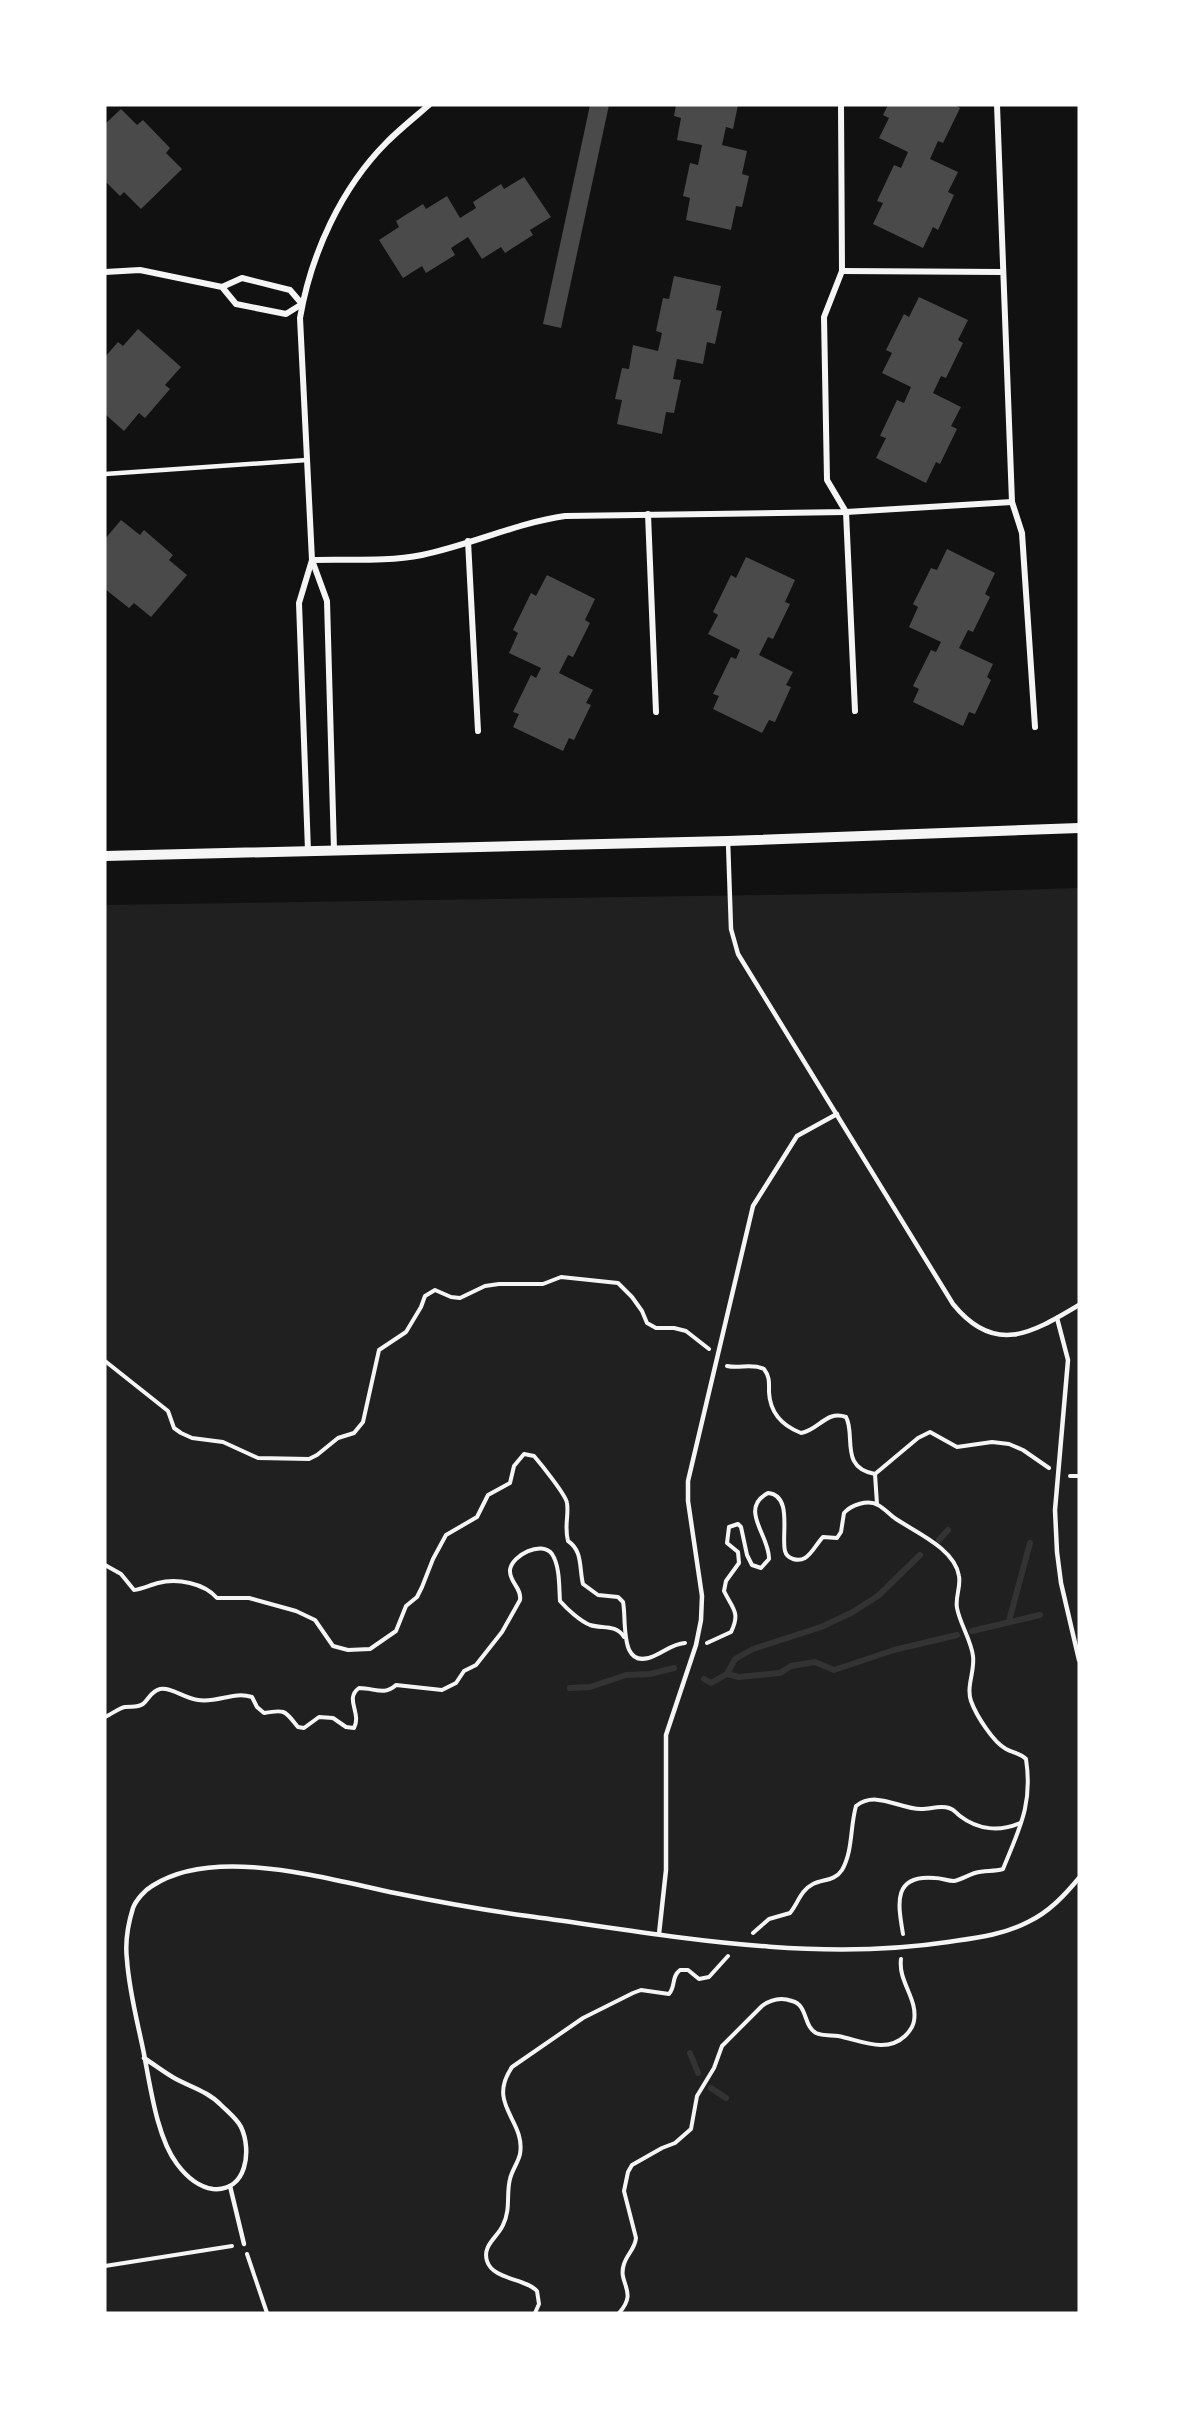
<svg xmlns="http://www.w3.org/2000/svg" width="1184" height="2418" viewBox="0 0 1184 2418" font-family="Literata,serif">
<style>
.green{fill:#202020}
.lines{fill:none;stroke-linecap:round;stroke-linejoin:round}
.stream{stroke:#333;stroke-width:6}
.building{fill:#4a4a4a}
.path{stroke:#f5f5f5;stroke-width:4}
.service{stroke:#f5f5f5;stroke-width:4.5}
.minor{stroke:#f5f5f5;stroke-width:6}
.tertiary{stroke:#f5f5f5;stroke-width:10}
</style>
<rect width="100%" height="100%" fill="#111"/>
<polygon class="green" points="1079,888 1079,2313 105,2313 105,905 960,892"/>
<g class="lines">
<g class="stream">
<polyline points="939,1540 948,1530"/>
<polyline points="1009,1621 1030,1543"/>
<polyline points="972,1631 1040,1615"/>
<polyline points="727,1674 735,1659 753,1649 821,1627 851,1613 878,1596 920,1555"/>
<polyline points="704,1679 711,1683 727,1674 739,1677 780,1673 791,1666 815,1662 834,1670 894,1650 957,1635"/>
<polyline points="570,1688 590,1687 626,1675 650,1674 674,1668"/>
<polyline points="690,2053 698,2073"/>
<polyline points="711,2088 726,2098"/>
</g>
</g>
<g class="building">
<polygon points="590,105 609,105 561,328 543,324"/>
<polygon points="676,105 738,105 733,129 726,127 722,145 747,151 742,174 749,176 742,207 736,206 731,230 686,220 690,198 683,196 690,163 698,165 702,145 677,140 681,118 674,116"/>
<polygon points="888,105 955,105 960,108 943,143 938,141 930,159 958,172 948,192 954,195 938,230 933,227 923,248 873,224 883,203 877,201 894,165 901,168 908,152 879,138 889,118 883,115"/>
<polygon points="121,109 137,125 143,120 170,148 166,153 182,169 141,209 124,192 120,196 105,181 105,124"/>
<polygon points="524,177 551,217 530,230 533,235 505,253 501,247 482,259 468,237 451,248 455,255 426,273 422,266 403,278 379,240 399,227 396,221 423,204 426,209 447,196 460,218 476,208 473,202 501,184 504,189"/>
<polygon points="674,276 721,286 716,310 722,311 715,344 707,342 703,364 677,359 673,379 681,380 674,413 666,412 662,434 617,424 622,400 615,399 622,368 629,369 633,345 658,351 662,333 656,331 663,298 669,299"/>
<polygon points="919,297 968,320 958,340 963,343 946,378 941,376 933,393 961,407 951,426 957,429 940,464 936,462 926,483 876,458 886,438 880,436 897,400 904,403 911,387 882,373 892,353 886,350 904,314 909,317"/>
<polygon points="138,329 181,367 165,385 170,389 145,418 139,413 124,431 105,414 105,357 118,342 123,346"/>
<polygon points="121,520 140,535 144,530 173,555 169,560 187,575 151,617 134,603 129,608 105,589 105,539"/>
<polygon points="947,549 995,573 985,594 990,597 973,632 968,630 959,648 993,664 987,677 991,680 975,714 969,712 963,726 913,702 919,689 913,686 931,650 936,652 941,642 909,627 918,607 913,604 931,568 937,570"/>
<polygon points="746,557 795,580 785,602 790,604 773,639 768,637 759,655 793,672 786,685 791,687 775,722 769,720 762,733 713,709 719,696 713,694 731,657 736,659 740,650 708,634 718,615 713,612 731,575 736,578"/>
<polygon points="547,575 595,599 585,620 590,623 573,657 568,655 559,673 593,690 586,703 591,705 574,740 569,738 563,751 513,727 519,714 513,712 531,675 536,678 541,668 509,653 518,633 513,630 531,593 536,596"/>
</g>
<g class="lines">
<g class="path">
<polyline points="105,1361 168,1411 174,1428 181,1433 192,1438 223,1442 258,1458 309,1459 317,1455 338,1438 354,1433 363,1422 379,1350 406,1332 421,1307 425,1296 435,1290 451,1297 460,1298 485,1286 499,1284 543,1284 561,1277 618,1283 632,1297 642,1311 647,1323 656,1328 674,1328 686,1331 709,1349"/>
<path d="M 727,1366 C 740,1369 751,1363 764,1369 C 770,1377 769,1383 769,1392 C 770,1413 783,1426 801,1433 C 819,1430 826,1410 846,1417 C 856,1435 839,1468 875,1474"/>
<polyline points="875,1474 918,1438 930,1432 957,1447 992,1442 1009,1444 1023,1450 1049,1468"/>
<polyline points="875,1474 877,1504"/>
<polyline points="1070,1476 1079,1476"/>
<path d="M 105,1565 L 121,1574 L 134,1590 C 142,1589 150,1585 158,1583 C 177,1578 204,1583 217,1598 L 249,1598 L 296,1611 L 315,1620 L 333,1646 L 348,1650 L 370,1649 L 396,1631 L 406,1606 L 417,1597 L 422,1587 L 433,1559 L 446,1535 L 477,1517 L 488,1495 L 510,1483 L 514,1466 L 524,1454 L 534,1456 C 540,1463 566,1495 567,1503 C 569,1516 564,1526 568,1541 C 583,1551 579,1568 583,1584 L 598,1595 L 618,1597 L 623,1602 C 627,1619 618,1672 654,1656 C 666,1651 672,1644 685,1643"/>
<path d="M 707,1643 L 731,1632 C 741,1612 732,1608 724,1591 L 726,1581 L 739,1563 L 738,1552 L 727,1543 L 729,1527 L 738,1524 L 741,1527 L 747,1555 L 752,1565 L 761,1568 L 769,1559 C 770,1536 738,1509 768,1493 C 793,1495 781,1536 785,1551 C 787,1559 798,1562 805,1558 C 812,1554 817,1543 823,1537 L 837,1538 L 841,1532 L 844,1513 C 851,1505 868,1499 878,1505 C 884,1508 890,1515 896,1519 C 917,1533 955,1549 959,1576 C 961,1587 955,1597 957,1608 C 960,1624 971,1640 973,1656 C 975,1672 966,1686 971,1701 C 976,1715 993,1742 1006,1749 C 1013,1753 1020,1753 1026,1759 C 1033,1805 1019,1829 1003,1869 C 993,1872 985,1870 975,1873 C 968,1875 961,1880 954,1881 C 947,1881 942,1878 935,1878 C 892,1874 898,1904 903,1934"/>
<path d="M 105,1717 C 112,1714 119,1708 125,1707 C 132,1706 137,1708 143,1704 C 149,1699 151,1691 160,1689 C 172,1687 183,1698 198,1700 C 219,1703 233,1691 252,1697 L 257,1707 L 264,1713 C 286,1709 285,1711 298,1727 L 304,1728 L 319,1717 L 333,1718 L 346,1727 L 354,1728 C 362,1713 344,1699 359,1688 C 375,1688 384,1696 396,1685 L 442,1690 L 456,1683 L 464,1671 L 476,1665 L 502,1632 L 520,1600 C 522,1588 509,1582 510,1570 C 512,1555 542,1540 552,1554 C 560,1566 559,1587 560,1601 C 567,1609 580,1621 590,1625 C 602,1629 616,1624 624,1637"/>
<path d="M 753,1933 L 769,1919 L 790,1913 C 798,1903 801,1890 813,1884 C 823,1879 835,1881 842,1870 C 853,1851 850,1827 856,1806 C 876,1790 899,1809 921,1809 C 931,1809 940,1805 949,1808 C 955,1810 955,1812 960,1816 C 978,1830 1000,1832 1020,1823"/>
<polyline points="247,2254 267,2313"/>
<polyline points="105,2266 232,2246"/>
<path d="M 535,2313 L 539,2304 L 537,2291 C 525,2278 493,2280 487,2261 C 482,2245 498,2237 503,2225 C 511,2209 506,2194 510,2179 C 512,2170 518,2163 520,2154 C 526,2120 486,2105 512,2067 L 583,2018 L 633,1993 L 641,1990 L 669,1994 C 676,1986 671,1977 680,1970 L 688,1970 L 699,1979 L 709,1977 L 728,1956"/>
<path d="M 619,2313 C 639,2291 617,2284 624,2264 C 627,2254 635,2249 636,2238 L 624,2191 L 628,2172 L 632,2165 L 662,2148 L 675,2143 L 691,2129 L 697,2096 L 714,2068 L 722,2046 L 762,2006 C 770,2000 781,1997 792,2001 C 808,2005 803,2026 816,2033 C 822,2036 831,2035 838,2036 C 860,2040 886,2054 905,2036 C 909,2032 913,2027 914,2021 C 918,1998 898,1982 901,1959"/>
</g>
<g class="service">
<polyline points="105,474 307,460"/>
<path d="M 728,841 L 731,929 L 738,954 L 953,1304 C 995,1356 1032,1333 1079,1305"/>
<polyline points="1057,1318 1068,1360 1055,1510 1057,1552 1061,1583 1079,1660"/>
<polyline points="659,1934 666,1870 666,1735 696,1645 701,1620 702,1596 688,1501 688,1481 753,1206 797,1136 837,1114"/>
<path d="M 144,2058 C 155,2065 165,2073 176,2079 C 191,2087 209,2092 221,2105 C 228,2112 237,2119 241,2127 C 252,2150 247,2192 213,2189 C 198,2187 186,2176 177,2164 C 156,2136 150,2083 143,2049 C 137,2020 129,1990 127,1960 C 125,1944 128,1924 133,1908 C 136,1900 145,1890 152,1886 C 214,1845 327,1879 395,1893 C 439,1902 483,1910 528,1916 C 667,1935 809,1963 948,1942 C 975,1938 1003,1935 1028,1922 C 1049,1912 1064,1896 1079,1878"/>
<polyline points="230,2186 244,2244"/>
</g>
<g class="minor">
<polyline points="841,105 842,271 824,317 827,480 846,512 855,711"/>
<polyline points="997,105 1012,502 1022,533 1035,727"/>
<polyline points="842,271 1003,272"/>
<polyline points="105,272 140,270 222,287 236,304 286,314 302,304 290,290 242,278 222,287"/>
<polyline points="648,514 656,712"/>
<polyline points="468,541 478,731"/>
<path d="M 312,560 C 348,559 387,562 422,555 C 471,545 516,523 565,516 L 846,512 L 1012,502"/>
<path d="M 334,850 L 327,601 L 312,560 L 300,318 C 311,254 341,188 387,142 C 400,129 415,117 429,105"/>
<polyline points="308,851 299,603 312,560"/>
</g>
<polyline class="tertiary" points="105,856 728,841 1079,828"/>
</g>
<rect width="1184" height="2418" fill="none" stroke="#ffffff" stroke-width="213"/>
</svg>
